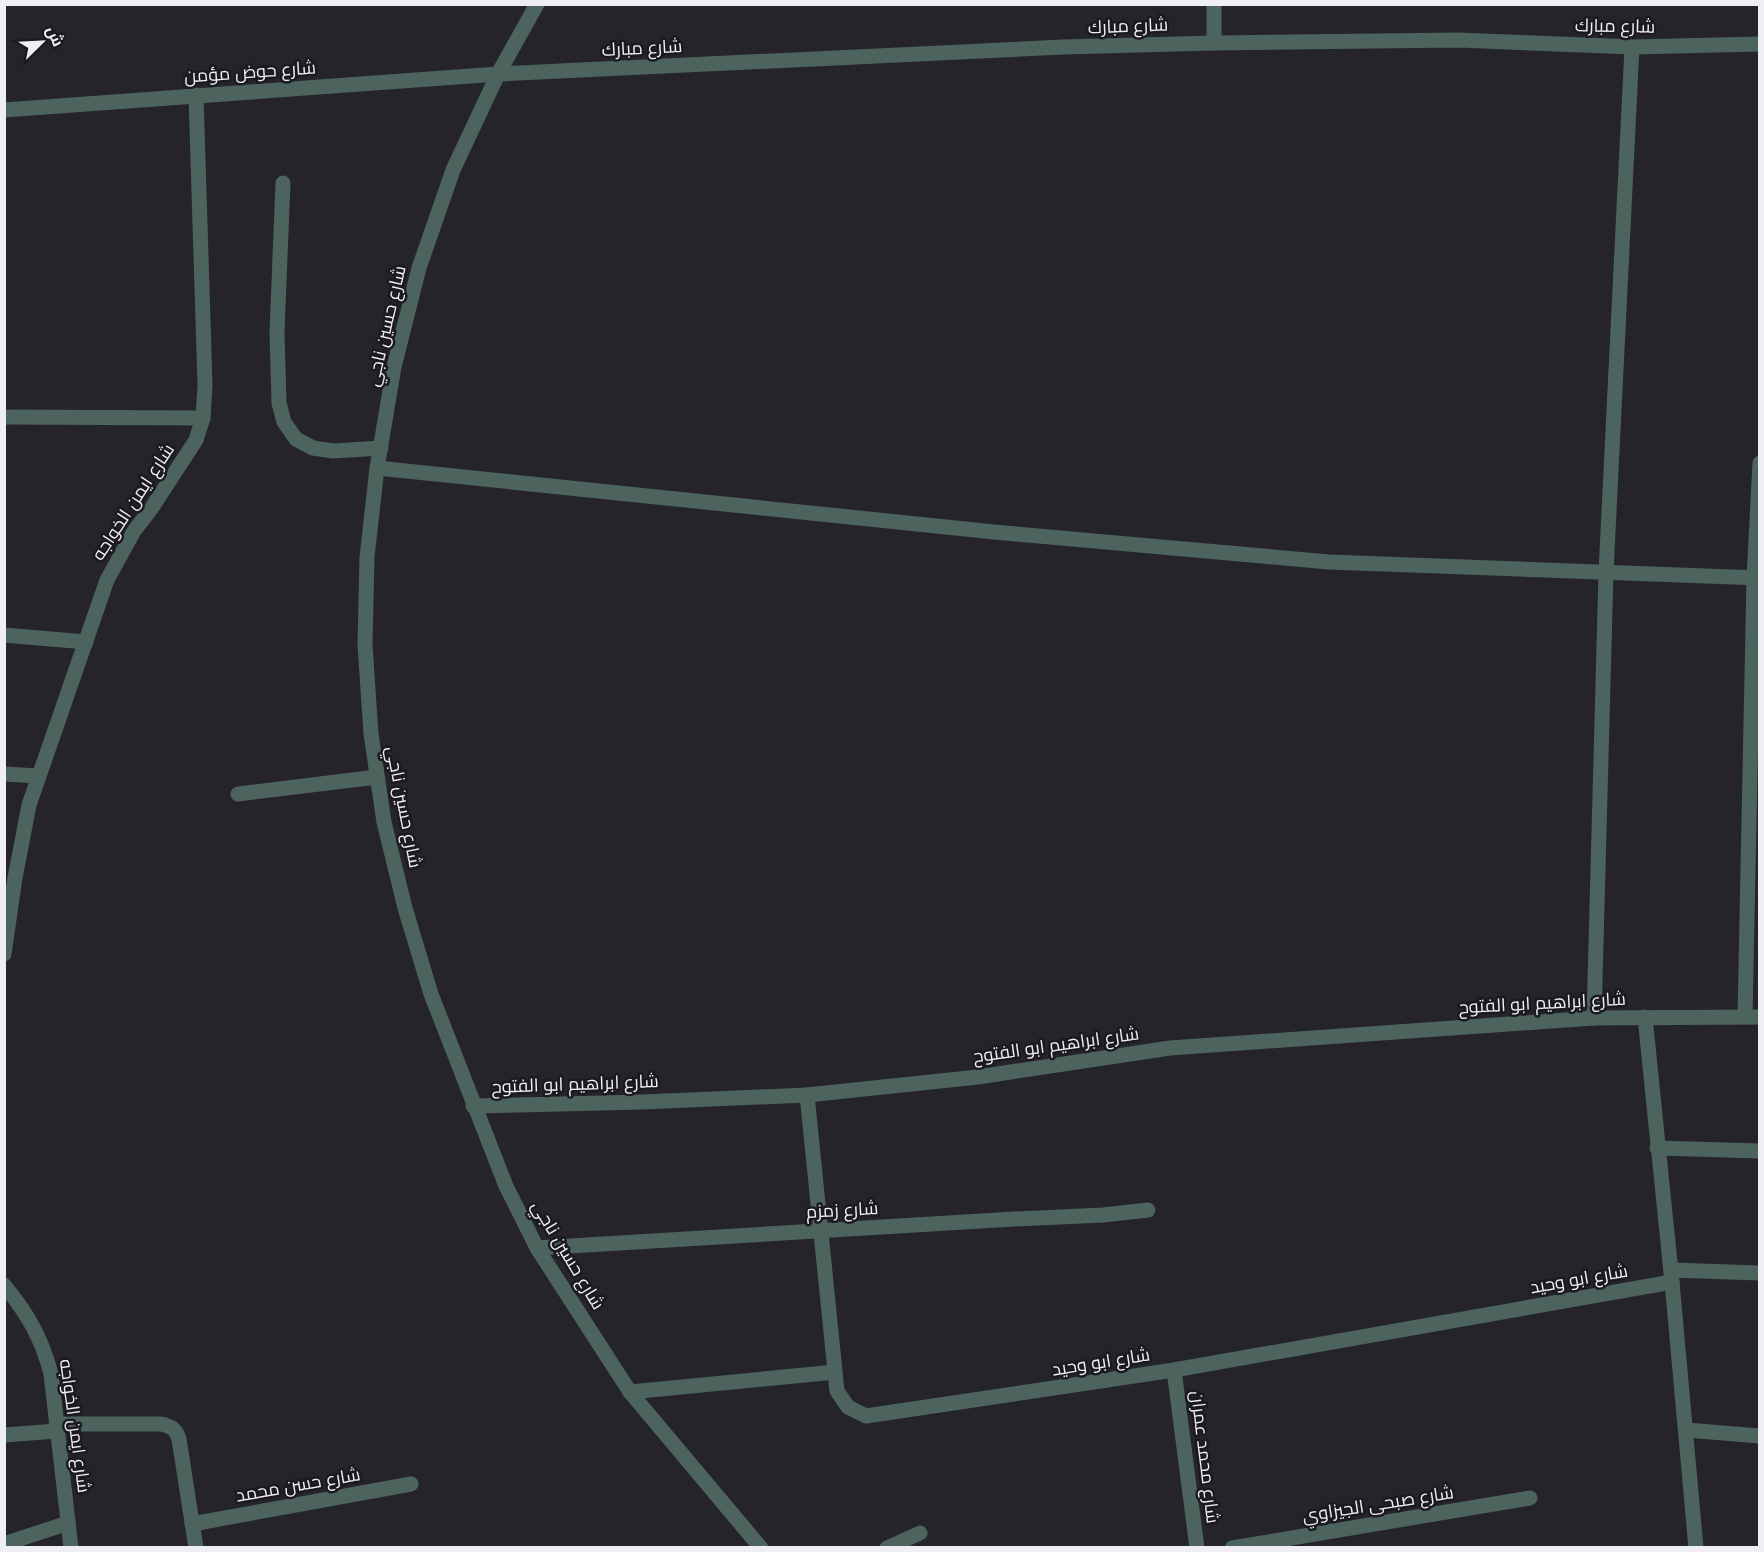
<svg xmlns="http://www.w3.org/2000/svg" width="1764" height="1552" viewBox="0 0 1764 1552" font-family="'Space Grotesk',Cairo,sans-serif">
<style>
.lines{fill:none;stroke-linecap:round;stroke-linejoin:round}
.service{stroke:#4d635d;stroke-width:15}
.minor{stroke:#4d635d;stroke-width:15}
.tertiary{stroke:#4d635d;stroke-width:15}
.labels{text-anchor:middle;stroke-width:5;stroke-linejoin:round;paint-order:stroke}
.street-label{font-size:18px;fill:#efeff3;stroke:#1b1a21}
</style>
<rect width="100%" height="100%" fill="#25242a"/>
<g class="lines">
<g class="service">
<polyline points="283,183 277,332 279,403 284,422 296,439 313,448 333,451 381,448"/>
<polyline points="238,794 377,777"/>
<polyline points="887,1548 920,1533"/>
</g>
<g class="minor">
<polyline points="1214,43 1214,4"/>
<polyline points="4,110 498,74 1063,47 1214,43 1459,40 1632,47 1760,44"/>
<polyline points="4,417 203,418"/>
<polyline points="377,468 994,532 1329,562 1760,578"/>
<polyline points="4,635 86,642"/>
<polyline points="4,774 38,776"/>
<polyline points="4,954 15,878 29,805 107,580 134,531 151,509 196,440 203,418 205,385 196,95"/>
<polyline points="1645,1017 1672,1282 1696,1548"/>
<polyline points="1745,1017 1754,578 1760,463"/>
<polyline points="1594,1018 1606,572 1632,47"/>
<polyline points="807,1095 837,1391 848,1407 866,1416 1174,1370 1672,1282"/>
<polyline points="473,1106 643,1102 807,1095 978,1077 1170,1048 1594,1018 1760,1017"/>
<polyline points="1657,1148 1760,1151"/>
<polyline points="537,1248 1014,1219 1103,1215 1148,1210"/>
<polyline points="1671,1270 1760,1273"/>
<path d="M 4,1285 C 28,1314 42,1339 51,1374 L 71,1548"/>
<polyline points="1174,1370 1197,1548"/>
<polyline points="630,1392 835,1372"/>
<path d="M 56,1424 L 161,1424 C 171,1426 176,1429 179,1439 L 196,1548"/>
<polyline points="1686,1430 1760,1436"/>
<polyline points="4,1435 57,1431"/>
<polyline points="192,1524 411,1484"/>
<polyline points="4,1544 68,1523"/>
<polyline points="1232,1548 1530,1498"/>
</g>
<polyline class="tertiary" points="537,4 498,74 453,170 419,268 394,367 377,468 367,557 365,645 371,734 384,822 405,908 431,994 506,1186 537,1248 630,1392 761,1548"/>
</g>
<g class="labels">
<g class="street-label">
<text transform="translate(1128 26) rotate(-2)" y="6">شارع مبارك</text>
<text transform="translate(1615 26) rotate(1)" y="6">شارع مبارك</text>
<text transform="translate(642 48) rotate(-3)" y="6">شارع مبارك</text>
<text transform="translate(250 72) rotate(-4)" y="6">شارع حوض مؤمن</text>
<text transform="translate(386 326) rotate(-77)" y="6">شارع حسين ناجي</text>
<text transform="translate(133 502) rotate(-57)" y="6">شارع ايمن الخواجه</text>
<text transform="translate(404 807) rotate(79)" y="6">شارع حسين ناجي</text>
<text transform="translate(1542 1003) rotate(-3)" y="6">شارع ابراهيم ابو الفتوح</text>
<text transform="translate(1056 1045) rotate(-8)" y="6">شارع ابراهيم ابو الفتوح</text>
<text transform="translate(575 1084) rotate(-2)" y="6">شارع ابراهيم ابو الفتوح</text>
<text transform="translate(842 1210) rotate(-3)" y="6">شارع زمزم</text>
<text transform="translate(568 1255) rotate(59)" y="6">شارع حسين ناجي</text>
<text transform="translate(1579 1279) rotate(-10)" y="6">شارع ابو وحيد</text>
<text transform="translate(1101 1362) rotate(-9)" y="6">شارع ابو وحيد</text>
<text transform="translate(75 1426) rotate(82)" y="6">شارع ايمن الخواجه</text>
<text transform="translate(1205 1457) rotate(83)" y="6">شارع محمد عمران</text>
<text transform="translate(298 1485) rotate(-10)" y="6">شارع حسن محمد</text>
<text transform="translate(1378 1504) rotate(-9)" y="6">شارع صبحى الجيزاوي</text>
</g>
</g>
<rect width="1764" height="1552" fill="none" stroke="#efeff3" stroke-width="12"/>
<g transform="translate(42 42) rotate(66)" stroke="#1b1a21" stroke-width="4.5" paint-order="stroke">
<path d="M0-4.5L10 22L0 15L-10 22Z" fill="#efeff3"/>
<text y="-9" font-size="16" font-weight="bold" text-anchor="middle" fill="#efeff3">ش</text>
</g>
</svg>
